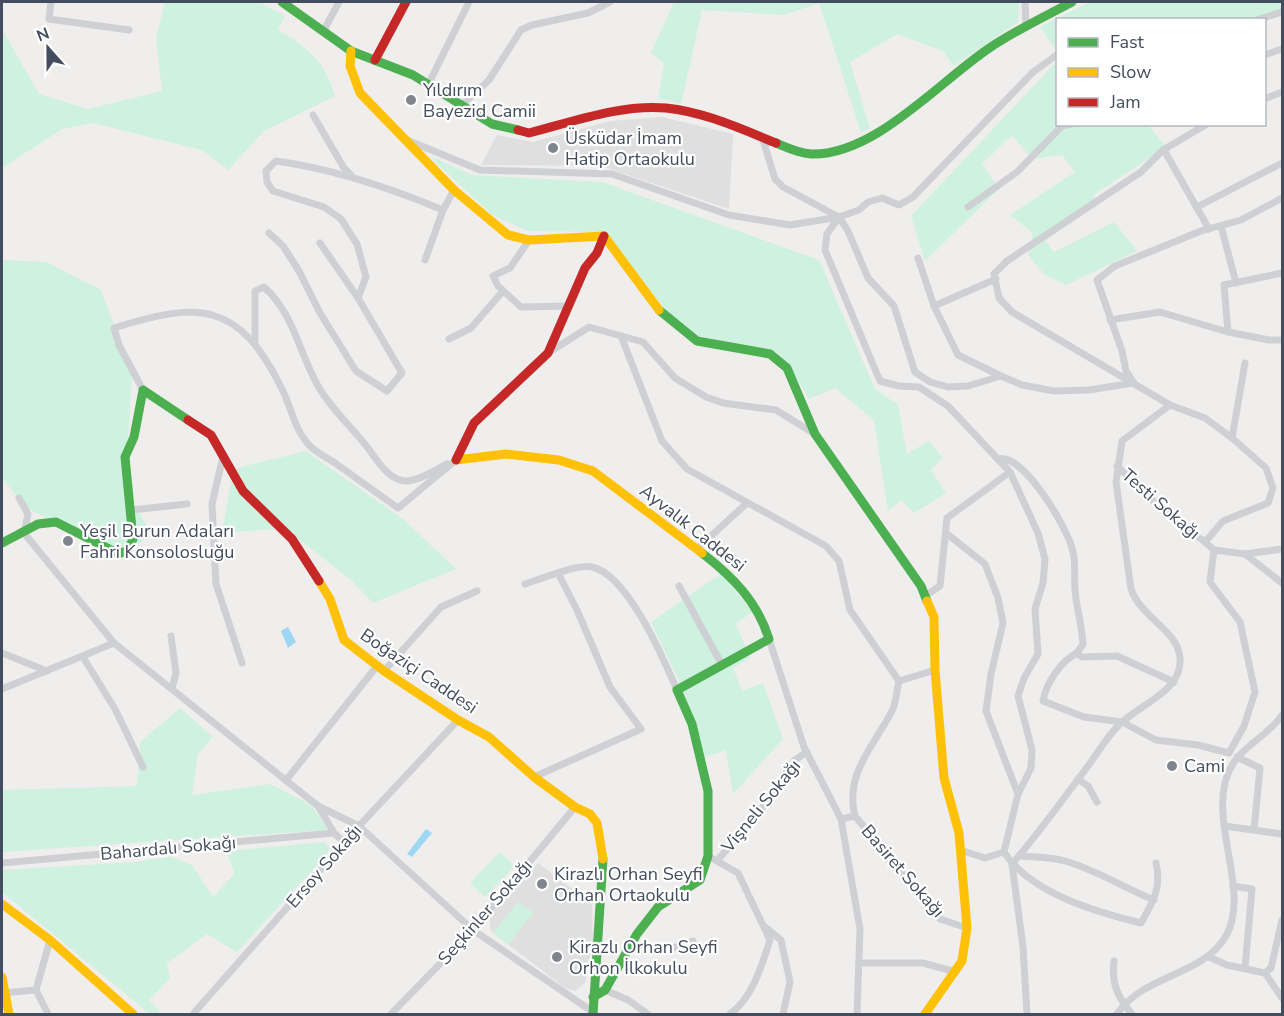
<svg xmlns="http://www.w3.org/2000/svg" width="1284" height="1016" viewBox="0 0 1284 1016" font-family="'Nunito Sans',sans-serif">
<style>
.education{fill:#e0dfe0}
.green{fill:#cff1e0}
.water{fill:#9ed7f3}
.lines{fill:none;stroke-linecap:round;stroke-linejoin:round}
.street{stroke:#ced0d4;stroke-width:7}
.fast{stroke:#4caf50;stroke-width:9}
.slow{stroke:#ffc107;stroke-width:9}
.jam{stroke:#c62828;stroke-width:9}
.poi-dot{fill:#7f858f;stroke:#fff;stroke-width:2}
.labels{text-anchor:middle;stroke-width:4.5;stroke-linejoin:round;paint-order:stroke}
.poi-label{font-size:18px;fill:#434d5d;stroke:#fff;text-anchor:start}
.street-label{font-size:18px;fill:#434d5d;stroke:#fff}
</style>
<rect width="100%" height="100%" fill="#efeeed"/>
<g class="education">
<polygon points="662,117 733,134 729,209 601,166 481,165 497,135 533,142 610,121"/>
<polygon points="538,863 592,904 593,941 585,983 575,991 565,988 492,932 490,928 490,914"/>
</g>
<g class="green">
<path d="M 165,2 L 259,2 L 285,16 L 278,29 C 310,52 322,56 335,96 L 264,131 L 228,170 L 202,150 L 93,123 L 62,129 L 2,168 L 2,29 L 39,94 L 88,109 L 162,91 L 156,38 Z"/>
<polygon points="674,2 1019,2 1018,22 954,66 943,51 897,34 850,62 870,129 861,132 819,3 784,15 702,10 681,104 658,98 664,63 651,53"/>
<polygon points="1090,2 1282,2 1282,12 1255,19 1058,20 1057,48 1055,49 1040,27"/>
<polygon points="1057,61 1058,124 1148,125 1166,147 1093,195 1098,204 1045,241 1054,252 1114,222 1137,251 1066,285 1044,274 1028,255 1033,233 1010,215 1075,172 1062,155 1032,159 1012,135 982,164 999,189 925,261 911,216"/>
<polygon points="428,155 472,175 602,182 819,260 875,389 898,405 907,454 929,441 943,458 931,470 946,493 914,513 901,500 888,511 874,420 835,388 809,399 789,365 776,352 699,336 665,309 605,232 528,231 492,215"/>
<polygon points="2,260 46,262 101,290 132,374 125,489 151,533 124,557 27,508 2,478"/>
<polygon points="306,451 403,519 456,569 373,603 350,579 284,528 222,533 233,469"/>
<polygon points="722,573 752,612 736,624 750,658 733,668 742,691 763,683 783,739 733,794 726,750 704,758 678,679 651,622"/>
<polygon points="180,708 213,737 198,754 192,795 270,784 311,805 328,830 2,852 2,790 137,786 140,742"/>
<polygon points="324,842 330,847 327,854 237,952 207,934 167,963 170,978 149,1000 162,1014 150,1014 2,892 2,870 135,862 171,857 192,865 213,897 235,873 226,851"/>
<polygon points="500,852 515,866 485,897 470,883"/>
<polygon points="518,902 533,913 508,945 493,933"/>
</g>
<g class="water">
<polygon points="288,627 296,642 288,648 281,631"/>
<polygon points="426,829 432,833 412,857 407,854"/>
</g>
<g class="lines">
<g class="street">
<polyline points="51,2 49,19 129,30"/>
<polyline points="1025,2 1026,26"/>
<polyline points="1257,20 1282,12"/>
<polyline points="323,32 339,2"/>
<polyline points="1264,55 1282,49"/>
<polyline points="428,85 469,2"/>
<polyline points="1264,99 1282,92"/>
<polyline points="461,106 489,80 521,30 532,25 588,13 610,2"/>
<polyline points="313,115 344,168 351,175"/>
<polyline points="1207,124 1163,150 1141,172 1007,261 994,274 999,298 1012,312 1170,405 1205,418 1232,438 1266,468 1273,488 1268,503 1223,521 1205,542 1214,550"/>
<polyline points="762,137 775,179 783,187 839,217 848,231 868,278 894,306 915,372 930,382 948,387 968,386 1001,376 1022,385 1054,391 1089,390 1134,383 1126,371 1122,351 1097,280 1115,266 1201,231 1241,220 1282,198"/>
<polyline points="407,140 480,170 612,174 729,215 790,225 839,217 859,210 868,202 882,198 899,205 913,197 1033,72 1058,54"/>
<polyline points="1164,150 1209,229"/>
<polyline points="968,207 1017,172 1062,126 1071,124"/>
<polyline points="1197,207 1282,163"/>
<path d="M 839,217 L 827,234 L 825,250 L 880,381 L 899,386 L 919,387 L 948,406 L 1010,472 L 1038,533 L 1045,559 L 1043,583 L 1035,609 L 1038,654 L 1024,678 L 1018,696 L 1032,750 L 1031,768 L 1018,794 L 1004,852 C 1030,893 1096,912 1141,923 C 1153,902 1162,887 1156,863"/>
<polyline points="1221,226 1236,283"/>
<polyline points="269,233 283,246 299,271 320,313 356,371 387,391 402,373 358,298 320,243"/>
<polyline points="529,240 510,268 493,276 498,286 521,307 568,306"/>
<polyline points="918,258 934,306 958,355 1001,376"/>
<polyline points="425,260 443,210"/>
<path d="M 358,298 L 366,277 L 357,244 L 341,219 L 324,207 L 273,191 L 267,182 L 266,171 L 276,161 C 334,169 388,187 443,210 L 454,190"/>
<polyline points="934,306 996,279"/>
<polyline points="1110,320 1160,312 1228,332 1269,340 1282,340"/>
<polyline points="1228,332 1224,285 1282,273"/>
<polyline points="621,336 662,441 687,469 826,546 839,561 850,610 899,681 935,670"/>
<polyline points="449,339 471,328 503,291"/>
<path d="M 255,342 L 255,291 L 264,287 C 295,314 300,358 321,391 C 334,411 353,429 368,448 C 376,459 386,476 400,480 C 413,485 435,470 447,464"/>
<polyline points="548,353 589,327 643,342 675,378 706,397 723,403 776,410 815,434"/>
<path d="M 143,390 L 119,345 L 114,328 C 199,301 239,302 281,387 C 291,406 294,429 309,445 C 315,452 326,457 335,463 C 356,478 377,493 398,508 L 456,460"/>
<polyline points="1232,438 1245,363"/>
<polyline points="223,456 212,504 216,584 242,663"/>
<path d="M 998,459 C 1023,452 1069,530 1073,552 C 1076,564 1074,576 1075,589 C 1076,607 1082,625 1083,644 L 1077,653"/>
<polyline points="1117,466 1167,514 1205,542"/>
<polyline points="19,498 28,514 24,533 114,643 318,806 359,826 473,930 593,1012"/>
<polyline points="131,510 187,504"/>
<polyline points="946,533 985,564 998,598 1003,623 991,674 986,711 1018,794"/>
<polyline points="697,549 747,503"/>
<polyline points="1214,550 1245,554 1282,583"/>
<polyline points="1245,554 1282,549"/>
<path d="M 525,584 C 541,579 576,564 592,567 C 628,575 663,658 677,690"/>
<polyline points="679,586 722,665"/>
<polyline points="925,596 940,586 947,518 1010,472"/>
<polyline points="171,636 176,673 172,688"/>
<polyline points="769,639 804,747 841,819 860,929 857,1014"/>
<polyline points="2,653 47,671"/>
<polyline points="83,657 115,709 143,767"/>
<polyline points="384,671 441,607 477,591"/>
<path d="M 1174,682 L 1117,656 L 1082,657 L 1077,653 C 1061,661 1046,683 1043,701 L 1084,717 L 1122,722 L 1156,740 L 1198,745 L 1229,753 L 1244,726 L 1255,692 L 1240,622 L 1210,582 L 1214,550"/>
<polyline points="2,689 114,643"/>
<polyline points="1237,757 1260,768 1254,829"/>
<polyline points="534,777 641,729 610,687 577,610 558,573"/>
<polyline points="287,779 377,666"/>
<polyline points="1078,779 1088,786 1097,802"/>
<polyline points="318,806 334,833 345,843"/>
<path d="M 855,816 C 844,773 875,745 893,709 C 896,700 897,690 899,681"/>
<polyline points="841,819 855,816 940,919 967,928"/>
<polyline points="1224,826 1282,834"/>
<polyline points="960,850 985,858 1004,852"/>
<path d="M 708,856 L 738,873 L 770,940 C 762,965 752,999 730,1014"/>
<path d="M 1019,856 C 1034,857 1051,857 1065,861 C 1097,870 1124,888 1154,900"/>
<polyline points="717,861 766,803 795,760 807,752"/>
<polyline points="2,863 334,833"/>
<path d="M 1012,864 C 1038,834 1061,802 1085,770 C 1096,756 1105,739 1118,726 C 1137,705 1183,692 1180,658 C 1178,630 1141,618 1131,589 L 1116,482 L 1122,441 L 1170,405"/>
<polyline points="1012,864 1023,947 1027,1014"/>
<polyline points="1233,886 1252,889 1245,968"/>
<polyline points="765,927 781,940 790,982 783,1014"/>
<path d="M 630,947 C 654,955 670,950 693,941"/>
<polyline points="1209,957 1227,965 1265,973 1282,998"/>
<path d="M 1114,961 C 1111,983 1118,998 1132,1014"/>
<polyline points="859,963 923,963 956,972"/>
<polyline points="1265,973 1271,968 1282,920"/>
<polyline points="36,990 48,1014"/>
<polyline points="605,990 628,1000 648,1014"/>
<polyline points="2,993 36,990 50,940"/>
<polyline points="193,1014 359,826 458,720"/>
<polyline points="391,1014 473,930 575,807"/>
<path d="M 1117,1014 C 1144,974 1203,976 1226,936 C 1253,889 1201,810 1234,762 C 1246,744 1270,734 1282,715"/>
</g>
<g class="fast">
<polyline points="282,2 351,51 413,75 492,124 518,130"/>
<path d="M 776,143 C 788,148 798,153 811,154 C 874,156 939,82 988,49 C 1014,31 1044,17 1072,2"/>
<polyline points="659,310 697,341 770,354 787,368 815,434 921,586 927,601"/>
<polyline points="2,543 38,524 56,522 119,554 128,550 133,539 125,457 134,437 143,390 188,420"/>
<path d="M 593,997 L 605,990 L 637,934 L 658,907 L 700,880 L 708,856 L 708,791 L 692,724 L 677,690 L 769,639 C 757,601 733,577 702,553"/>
<polyline points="593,1014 603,859"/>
</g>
<g class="slow">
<polyline points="351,51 350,66 360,93 454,190 508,235 529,240 604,236 659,310"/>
<polyline points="456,460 506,454 559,460 593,471 702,553"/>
<polyline points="319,581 330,599 344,640 384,671 458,720 489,737 534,777 575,807 590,814 597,823 603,859"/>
<polyline points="2,904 50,940 133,1014"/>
<polyline points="2,977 9,1014"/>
<polyline points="925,1014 962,961 967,928 959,833 944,778 935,670 934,617 927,601"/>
</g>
<g class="jam">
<polyline points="375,60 406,2"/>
<path d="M 518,130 L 529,133 C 572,122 621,104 666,108 C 705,112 741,129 776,143"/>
<polyline points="188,420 211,435 243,491 292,539 319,581"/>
<polyline points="456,460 474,423 548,353 585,268 597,253 604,236"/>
</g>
</g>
<g class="poi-dot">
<circle cx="411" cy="100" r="6"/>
<circle cx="553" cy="148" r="6"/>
<circle cx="68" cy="541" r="6"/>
<circle cx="1172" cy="766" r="6"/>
<circle cx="542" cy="884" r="6"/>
<circle cx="557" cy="957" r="6"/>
</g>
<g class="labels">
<g class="poi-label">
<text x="423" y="96">Yıldırım<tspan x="423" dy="21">Bayezid Camii</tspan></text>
<text x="565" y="144">Üsküdar İmam<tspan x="565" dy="21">Hatip Ortaokulu</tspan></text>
<text x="80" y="537">Yeşil Burun Adaları<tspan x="80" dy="21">Fahri Konsolosluğu</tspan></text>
<text x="1184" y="772">Cami</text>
<text x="554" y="880">Kirazlı Orhan Seyfi<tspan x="554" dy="21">Orhan Ortaokulu</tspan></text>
<text x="569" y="953">Kirazlı Orhan Seyfi<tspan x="569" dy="21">Orhon İlkokulu</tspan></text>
</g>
<g class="street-label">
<text transform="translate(1161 504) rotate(41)" y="6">Testi Sokağı</text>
<text transform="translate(693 528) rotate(38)" y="6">Ayvalık Caddesi</text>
<text transform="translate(419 671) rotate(34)" y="6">Boğaziçi Caddesi</text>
<text transform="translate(761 806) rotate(-51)" y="6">Vişneli Sokağı</text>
<text transform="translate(168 848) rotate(-5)" y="6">Bahardalı Sokağı</text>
<text transform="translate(324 866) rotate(-49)" y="6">Ersoy Sokağı</text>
<text transform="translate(903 871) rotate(49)" y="6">Basiret Sokağı</text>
<text transform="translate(485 912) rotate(-49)" y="6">Seçkinler Sokağı</text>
</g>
</g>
<rect width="1284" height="1016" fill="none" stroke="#434d5d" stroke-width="6"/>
<rect x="1056" y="18" width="210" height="108" fill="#ffffff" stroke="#b4b8be" stroke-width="1.5"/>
<rect x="1068" y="38" width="30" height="9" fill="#4caf50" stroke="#b4b8be" stroke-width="1.5"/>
<text x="1110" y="48" font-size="18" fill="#434d5d">Fast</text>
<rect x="1068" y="68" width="30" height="9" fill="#ffc107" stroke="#b4b8be" stroke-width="1.5"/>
<text x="1110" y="78" font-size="18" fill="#434d5d">Slow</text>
<rect x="1068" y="98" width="30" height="9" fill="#c62828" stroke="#b4b8be" stroke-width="1.5"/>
<text x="1110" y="108" font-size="18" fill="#434d5d">Jam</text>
<g transform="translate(48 48) rotate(339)" stroke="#ffffff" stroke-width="4.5" paint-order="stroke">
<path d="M0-4.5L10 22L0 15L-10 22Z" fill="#434d5d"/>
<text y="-9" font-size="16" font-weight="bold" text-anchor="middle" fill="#434d5d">N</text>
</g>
</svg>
